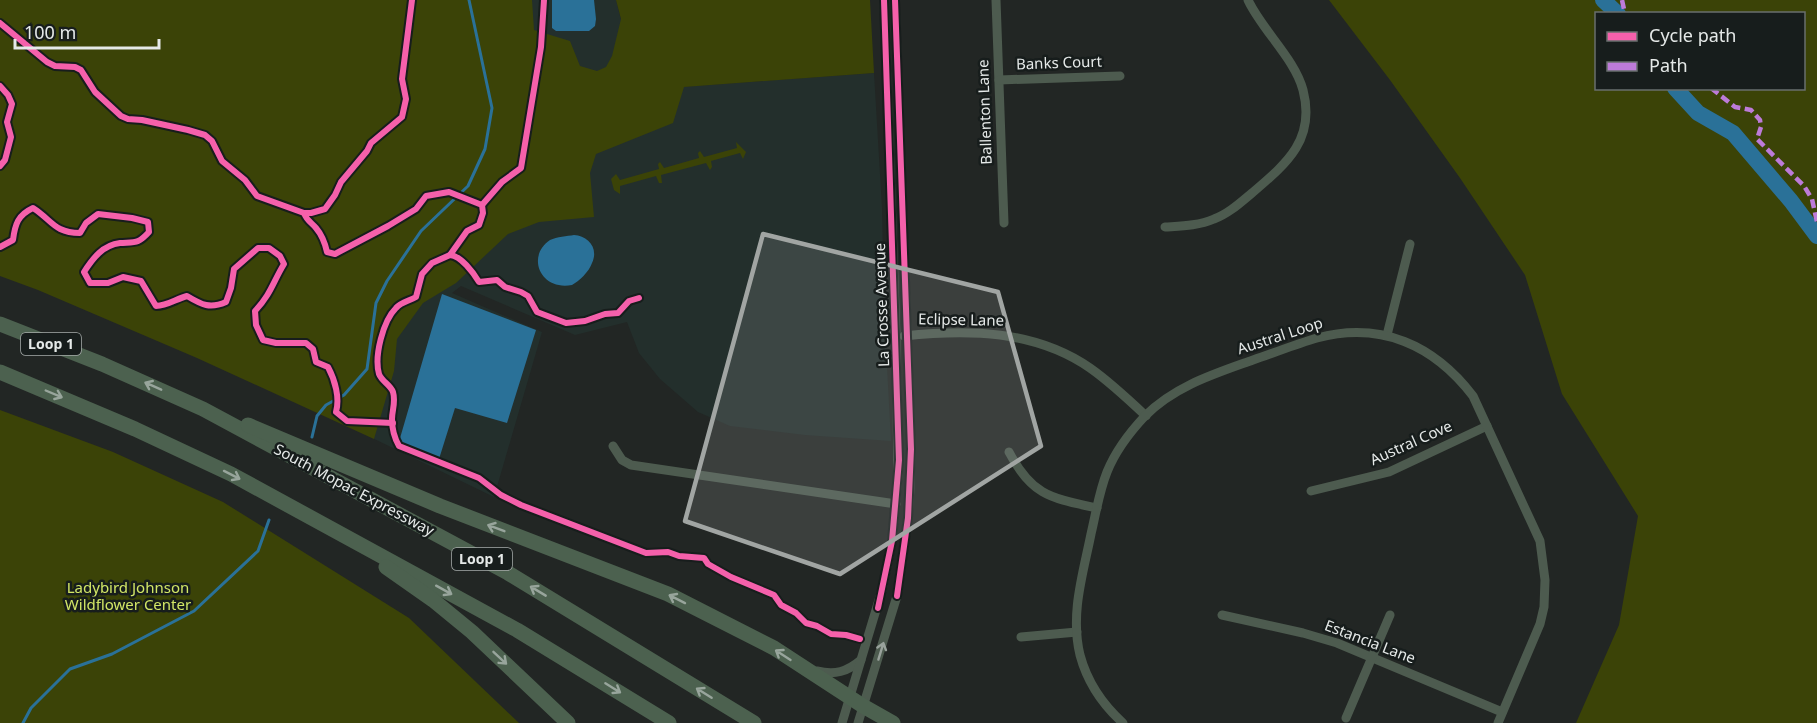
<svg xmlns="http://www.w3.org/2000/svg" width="1817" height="723" viewBox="0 0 1817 723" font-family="'Noto Sans',sans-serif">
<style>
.built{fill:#232f2c}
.green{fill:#3b4307;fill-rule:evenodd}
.water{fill:#2a7198}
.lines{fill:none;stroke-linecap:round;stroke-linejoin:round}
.stream{stroke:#2a7198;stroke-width:3}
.river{stroke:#2a7198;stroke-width:16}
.minor{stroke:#4d5b4f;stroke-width:9}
.highway{stroke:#4c614f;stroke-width:15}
.quiet{stroke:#bd7bd9;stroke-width:4.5;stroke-dasharray:9 4.5;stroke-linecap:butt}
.cycleway-casing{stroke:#171d1c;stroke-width:10}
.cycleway{stroke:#f560ab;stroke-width:6}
.oneway{stroke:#98a59c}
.oneway2{stroke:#99a29c}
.marked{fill:#a1a5a3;fill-opacity:0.2;stroke:#a1a5a3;stroke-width:4.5;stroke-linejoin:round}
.labels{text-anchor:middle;stroke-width:5;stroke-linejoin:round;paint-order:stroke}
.shield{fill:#171d1c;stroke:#a7acab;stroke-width:1.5}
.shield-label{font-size:14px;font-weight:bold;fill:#e5e9e8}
.street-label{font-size:15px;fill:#e5e9e8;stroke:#171d1c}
.park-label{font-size:15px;fill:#d2e666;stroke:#171d1c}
</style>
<rect width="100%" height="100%" fill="#222624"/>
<polygon class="built" points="483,0 616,0 639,90 874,73 882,208 884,311 891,441 805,435 730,426 698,412 660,379 639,353 627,322 575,335 461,286 452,293 542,332 494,497 327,416 369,380"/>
<g class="green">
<polygon points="0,0 532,0 534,30 570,41 580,66 597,71 606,67 612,56 621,19 616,0 870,0 874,73 684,87 673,123 596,154 590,173 594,217 539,222 508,234 456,283 423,303 397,339 394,371 374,439 197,358 38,290 0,276"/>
<path d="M 1329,0 L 1817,0 L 1817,723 L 1576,723 L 1619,625 L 1638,516 L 1562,394 L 1525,275 L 1460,178 L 1390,80 ZM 1596,14 L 1804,14 L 1804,88 L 1596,88 Z"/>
<polygon points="736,142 746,152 743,159 740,153 711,161 712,167 710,170 706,163 661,175 662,183 659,183 656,176 620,186 620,194 614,190 611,179 616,174 620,180 659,169 658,164 660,162 664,168 699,158 698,153 700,151 704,157 737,148"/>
<polygon points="0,410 113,452 223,502 409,618 519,723 0,723"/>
</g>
<g class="water">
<polygon points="552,0 594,0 596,19 595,26 589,31 556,31 552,28"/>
<path d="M 574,235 C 588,236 599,248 592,263 C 589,272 579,281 572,285 C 540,291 526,256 550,240 C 557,237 567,236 574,235 Z"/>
<polygon points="442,294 536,330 507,423 455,408 439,459 398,445"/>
</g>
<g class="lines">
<g class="stream">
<polyline points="312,437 317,416 326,405 344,395 367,369 376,303 387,281 421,231 468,186 485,149 492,108 469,0"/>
<polyline points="23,723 31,708 70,669 112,654 194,611 258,551 269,520"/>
</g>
<g class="river">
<polyline points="1603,0 1618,14"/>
<polyline points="1675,88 1698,113 1733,133 1791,201 1817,236"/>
</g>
<g class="minor">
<polyline points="996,0 1004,223"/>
<polyline points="999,80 1120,76"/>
<path d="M 1165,227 C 1181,226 1198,226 1214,219 C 1228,214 1240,203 1252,193 C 1286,164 1316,140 1303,90 C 1295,59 1262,30 1248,0"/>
<polyline points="1387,335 1410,244"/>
<path d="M 904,336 C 968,329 1035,330 1090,368 C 1110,382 1128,399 1146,416"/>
<polyline points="613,446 622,460 631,465 896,504"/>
<path d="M 1009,452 C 1032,496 1051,498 1097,508"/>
<polyline points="1311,491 1389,472 1487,426"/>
<polyline points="1222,615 1303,633 1337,643 1502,712"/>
<polyline points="1021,637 1077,632"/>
<path d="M 817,671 C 835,675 847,672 861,660"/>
<polyline points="1346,718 1390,615"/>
<polyline points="842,723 882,590 892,541 898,475 896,337 884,0"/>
<polyline points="858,723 897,596 908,518 910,488 911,449 907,335 895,0"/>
<path d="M 1123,723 C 1103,705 1087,681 1080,655 C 1070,614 1083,574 1091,534 C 1096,513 1099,492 1107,472 C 1115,452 1130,432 1145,416 C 1175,386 1214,374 1253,360 C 1274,353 1296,344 1317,338 C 1381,321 1434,345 1473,396 L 1540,541 L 1545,580 L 1544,607 L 1540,624 L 1498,723"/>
</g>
<g class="highway">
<polyline points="0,324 102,364 203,409 508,573 754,723"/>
<polyline points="0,372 135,429 231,474 517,630 669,723"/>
<polyline points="248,425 440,506 668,594 774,648 863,706 893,723"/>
<polyline points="386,567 433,600 472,632 568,723"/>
</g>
<g class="quiet">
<polyline points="1622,0 1625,14"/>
<polyline points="1711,88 1735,107 1751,110 1760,120 1761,127 1757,139 1804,186 1812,199 1817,222"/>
</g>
<g class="cycleway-casing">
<g id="cycleway">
<polyline points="895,0 911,449 908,518 897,596"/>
<path d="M 0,23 L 47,62 L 55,66 L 75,67 L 81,70 L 95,92 L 121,116 L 128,119 L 142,120 L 188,130 L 205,135 L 212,141 L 222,161 L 245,180 L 257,196 L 304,213 C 307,221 311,222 316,228 C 322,235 325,243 327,252 L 335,254 L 388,226 L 416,209 L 426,196 L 449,192 L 482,205 L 483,213 L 479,225 L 467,231 L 450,255 L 432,263 L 422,274 L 416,297 C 409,301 401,302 396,308 C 383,321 374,356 379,374 C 382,382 390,384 393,392 C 396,402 392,410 392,419 C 392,428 395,439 399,446 L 479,478 L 501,495 L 521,505 L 646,553 L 668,552 L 679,556 L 704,558 L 708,564 L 731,577 L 774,595 L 781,605 L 796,613 L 806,623 L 817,626 L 831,634 L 846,635 L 860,639"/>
<polyline points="0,86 8,95 12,104 7,122 11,137 5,160 0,166"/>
<polyline points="482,205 502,182 521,168 541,47 544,0"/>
<polyline points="304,213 311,213 325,209 335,195 341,182 367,151 371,143 402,117 406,99 402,79 412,0"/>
<path d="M 0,247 L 13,240 C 15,224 18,215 33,208 C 52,220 54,233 80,233 L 86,223 L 98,214 L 132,218 L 148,222 L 149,232 C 138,244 136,242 120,243 C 103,245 93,258 84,272 L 90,283 L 108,283 L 123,277 L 141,281 L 156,306 C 167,306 176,299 187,296 C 202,305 210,309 226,302 L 231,288 L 234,269 L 258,248 L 269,248 L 280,256 L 284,264 C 273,282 271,294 255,311 L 256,325 L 263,340 L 276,343 L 306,343 L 313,349 L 316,362 L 328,367 C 335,380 340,398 336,412 L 347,421 L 393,423"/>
<path d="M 450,255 C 461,256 473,272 479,282 L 497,280 L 505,287 L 521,292 L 528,296 L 537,312 L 566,323 L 585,321 L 605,314 L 618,313 L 629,301 L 639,298"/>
<polyline points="878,608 892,541 899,460 884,0"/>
</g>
</g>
<use href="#cycleway" class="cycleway"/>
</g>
<defs><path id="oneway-shaft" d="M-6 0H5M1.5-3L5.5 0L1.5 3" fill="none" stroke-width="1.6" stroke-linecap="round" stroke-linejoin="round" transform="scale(1.5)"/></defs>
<g class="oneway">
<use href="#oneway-shaft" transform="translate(153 386) rotate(-156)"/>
<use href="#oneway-shaft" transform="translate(54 394) rotate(23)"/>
<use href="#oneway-shaft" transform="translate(232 475) rotate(27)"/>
<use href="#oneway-shaft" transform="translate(496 528) rotate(-159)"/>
<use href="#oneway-shaft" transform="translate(444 590) rotate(29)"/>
<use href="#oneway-shaft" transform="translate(538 591) rotate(-149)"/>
<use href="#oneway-shaft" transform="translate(677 599) rotate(-153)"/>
<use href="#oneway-shaft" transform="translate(783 655) rotate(-147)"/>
<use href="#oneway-shaft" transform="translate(500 658) rotate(43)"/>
<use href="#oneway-shaft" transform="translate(613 688) rotate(32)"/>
<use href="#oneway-shaft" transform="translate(704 693) rotate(-148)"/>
</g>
<use class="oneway2" href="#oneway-shaft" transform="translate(881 651) rotate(-73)"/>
<path class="marked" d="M 763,234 L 998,292 L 1041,446 L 840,574 L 685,521 Z"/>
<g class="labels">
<g class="shield">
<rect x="21" y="333" width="60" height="22" rx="4.5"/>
<rect x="452" y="548" width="60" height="22" rx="4.5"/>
</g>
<g class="shield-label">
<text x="51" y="349">Loop 1</text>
<text x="482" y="564">Loop 1</text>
</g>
<g class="street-label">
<text transform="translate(1059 63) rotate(-2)" y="5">Banks Court</text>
<text transform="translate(985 112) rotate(-92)" y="5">Ballenton Lane</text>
<text transform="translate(882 305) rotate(-92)" y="5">La Crosse Avenue</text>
<text transform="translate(961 320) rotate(1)" y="5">Eclipse Lane</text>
<text transform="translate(1280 336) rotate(-18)" y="5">Austral Loop</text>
<text transform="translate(1411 443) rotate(-24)" y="5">Austral Cove</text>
<text transform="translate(354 490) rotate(28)" y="5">South Mopac Expressway</text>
<text transform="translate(1370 642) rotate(21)" y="5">Estancia Lane</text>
</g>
<g class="park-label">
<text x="128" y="593">Ladybird Johnson<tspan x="128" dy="17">Wildflower Center</tspan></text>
</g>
</g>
<rect x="1595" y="12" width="210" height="78" fill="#171d1c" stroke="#696f6e" stroke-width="1.5"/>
<rect x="1607" y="32" width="30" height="9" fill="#f560ab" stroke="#696f6e" stroke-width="1.5"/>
<text x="1649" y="42" font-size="18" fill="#e5e9e8">Cycle path</text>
<rect x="1607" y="62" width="30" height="9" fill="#bd7bd9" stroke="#696f6e" stroke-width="1.5"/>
<text x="1649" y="72" font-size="18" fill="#e5e9e8">Path</text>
<path d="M15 39v9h144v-9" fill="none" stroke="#e5e9e8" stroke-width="3"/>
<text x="24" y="39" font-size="18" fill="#e5e9e8" stroke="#171d1c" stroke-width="4.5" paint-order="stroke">100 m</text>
</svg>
